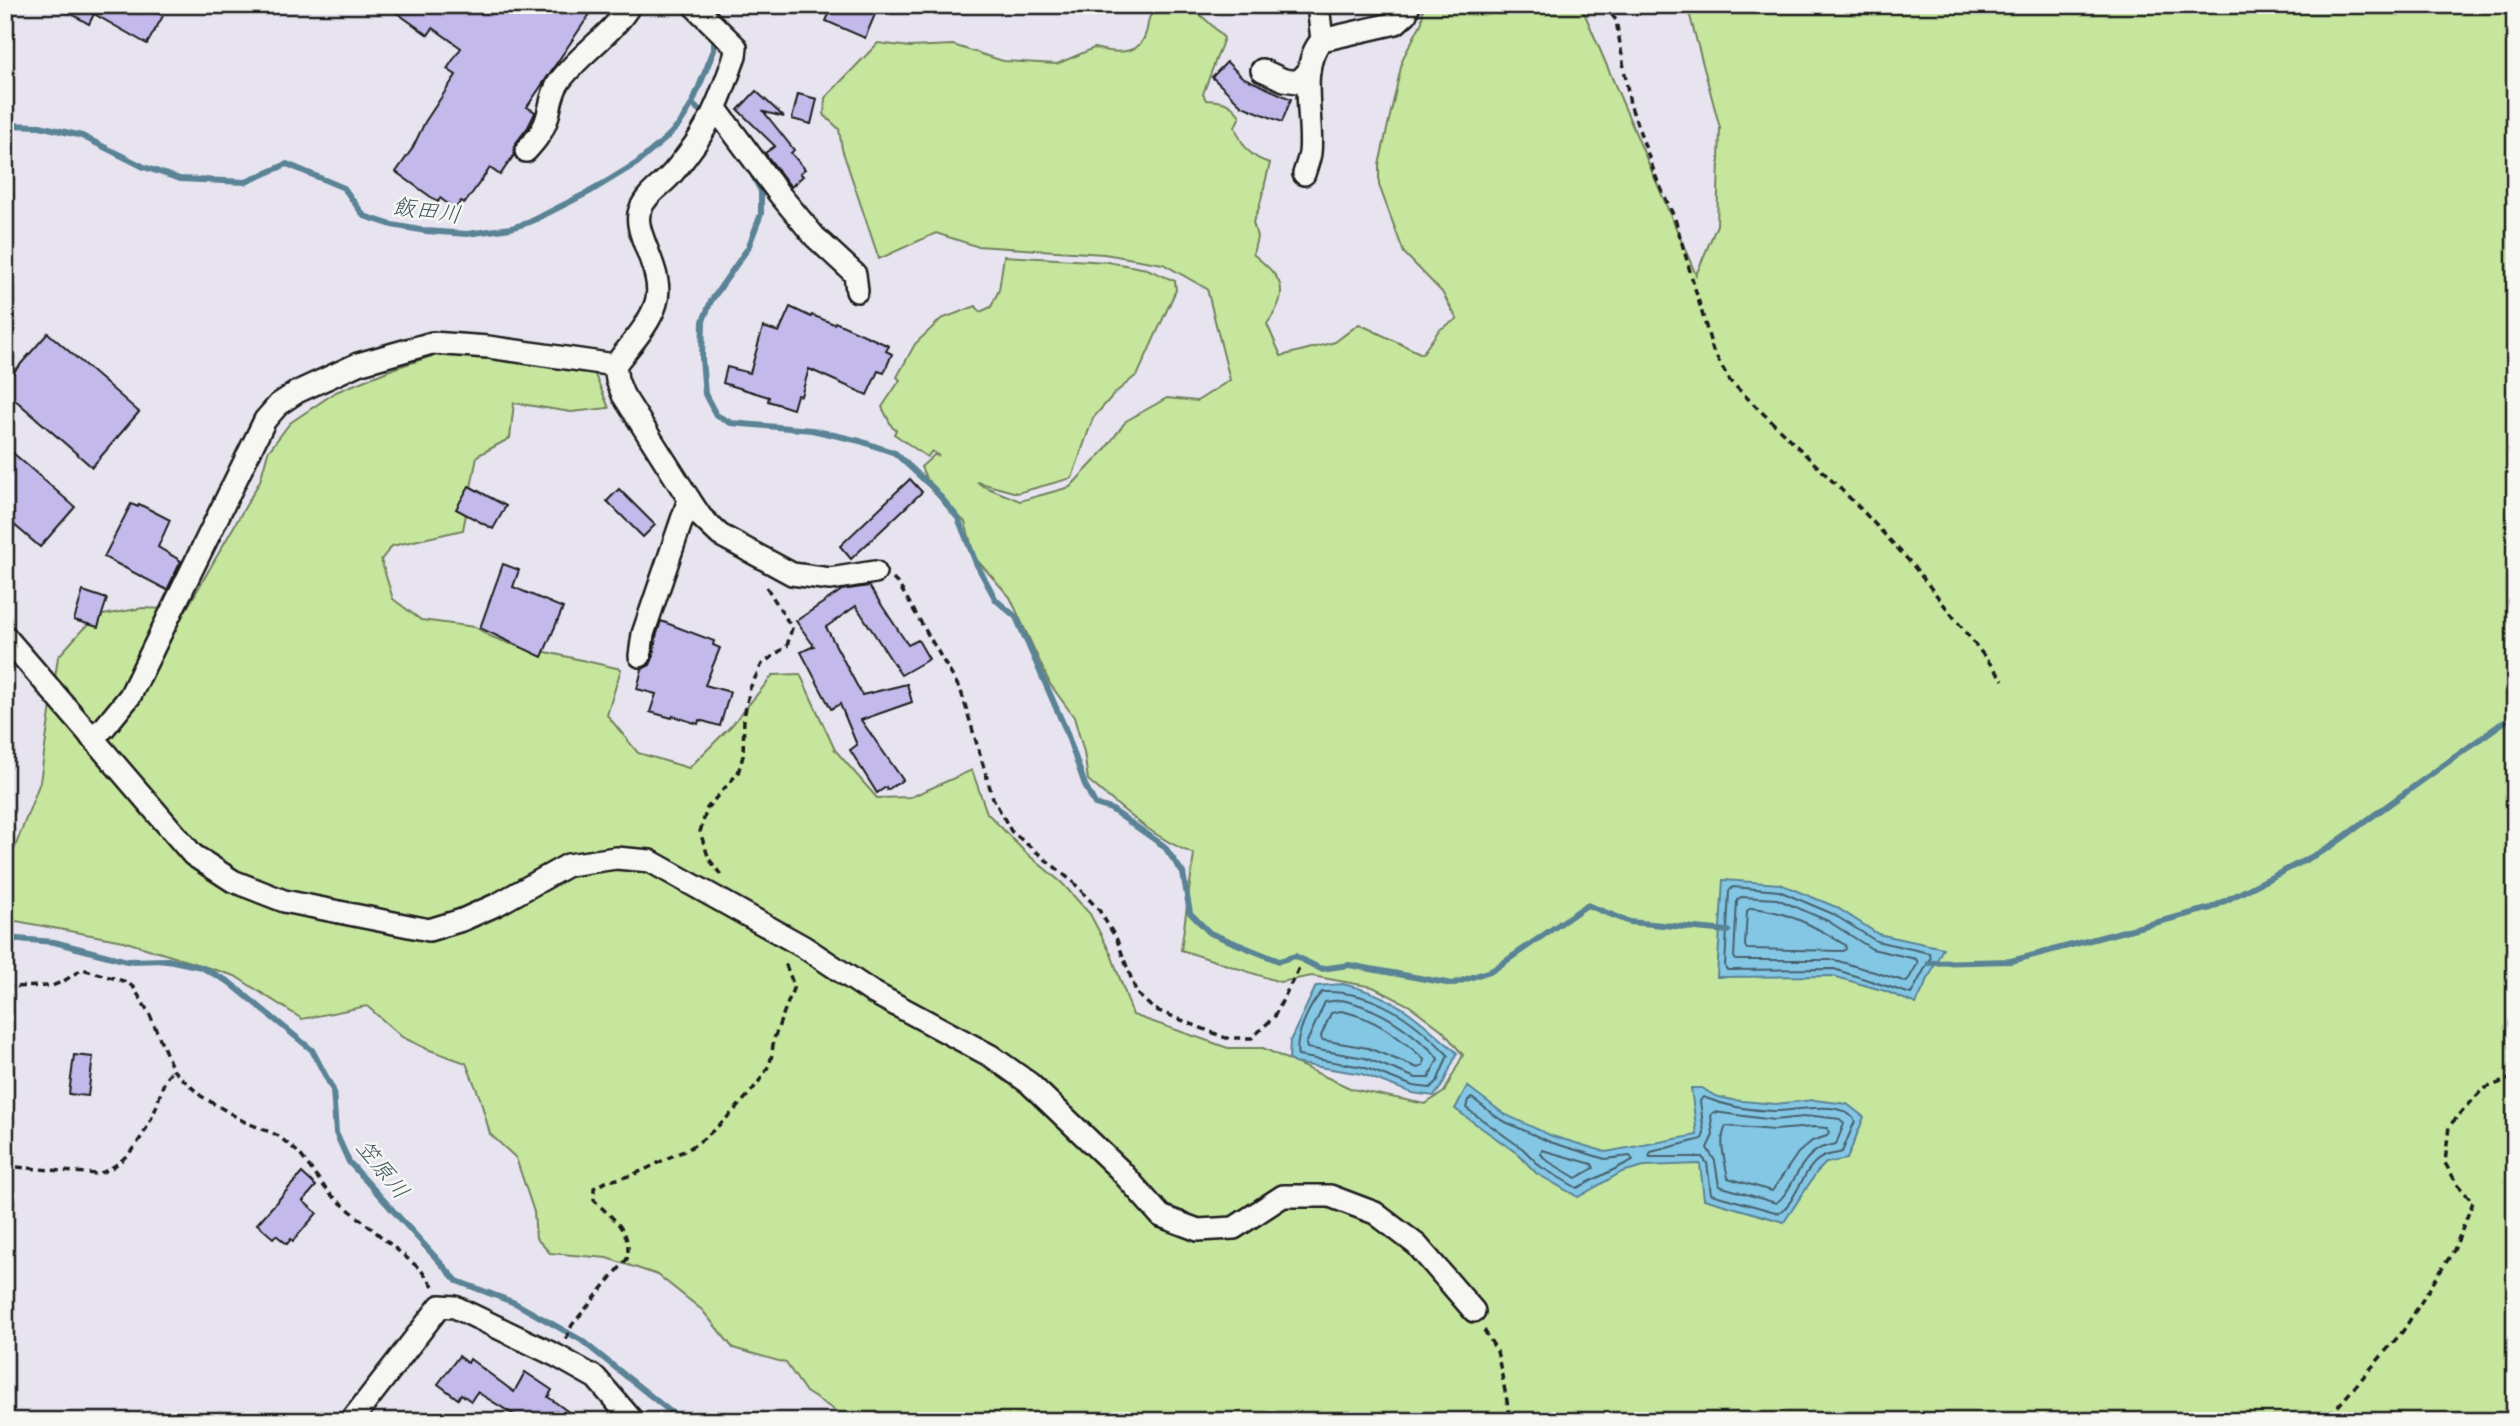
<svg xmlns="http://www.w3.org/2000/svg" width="2520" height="1426" viewBox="0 0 2520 1426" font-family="'Shantell Sans','Klee One',sans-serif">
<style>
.green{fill:#c6e69e;stroke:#71815d;stroke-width:2}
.water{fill:#84c7e5;stroke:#5a8395;stroke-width:2}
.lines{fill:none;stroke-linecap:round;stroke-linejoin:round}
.shore{stroke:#46606c;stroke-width:2}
.stream{stroke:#5a8395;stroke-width:6}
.building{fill:#c3b9eb;stroke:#1c1c1c;stroke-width:2}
.minor-casing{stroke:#1c1c1c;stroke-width:26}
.path{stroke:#1c1c1c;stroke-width:3.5;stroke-dasharray:7 5;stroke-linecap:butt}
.minor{stroke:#f6f6f2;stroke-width:21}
.labels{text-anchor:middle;stroke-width:5;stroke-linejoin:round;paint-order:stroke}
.water-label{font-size:23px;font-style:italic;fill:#405862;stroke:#f6f6f2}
</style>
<rect width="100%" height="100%" fill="#e7e4f0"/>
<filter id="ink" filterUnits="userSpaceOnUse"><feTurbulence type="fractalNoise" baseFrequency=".0143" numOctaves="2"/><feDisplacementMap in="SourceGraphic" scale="14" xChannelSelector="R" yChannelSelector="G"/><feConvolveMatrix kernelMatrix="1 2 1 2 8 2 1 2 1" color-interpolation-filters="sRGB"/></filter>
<g filter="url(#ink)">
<path class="green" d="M 1161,5 C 1194,5 1203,15 1224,38 L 1203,94 L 1206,100 C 1223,101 1230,102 1240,116 L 1235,127 C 1242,145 1250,158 1270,163 L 1259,208 L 1253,222 L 1257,237 L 1253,254 C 1283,279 1291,290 1267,324 L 1281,356 L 1335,342 L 1359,324 L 1422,354 L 1439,330 L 1457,319 L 1442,292 L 1404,253 L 1379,185 L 1379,165 L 1403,58 L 1422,22 L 1423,5 L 1581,5 L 1696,275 L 1717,225 L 1720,128 L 1687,5 L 2515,5 L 2515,1421 L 843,1421 L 836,1411 L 806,1392 L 786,1363 L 733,1348 L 702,1310 L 658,1275 L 607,1258 L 550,1253 L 536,1238 L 534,1212 L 516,1158 L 490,1134 L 480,1098 L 466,1063 L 427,1049 L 402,1037 L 367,1006 L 302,1019 L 235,976 L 123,941 L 5,919 L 5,864 L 12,855 L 40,782 L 58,657 L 83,629 L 103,615 L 143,608 L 186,610 L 260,481 L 268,452 L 290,423 L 336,392 L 395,368 L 442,353 L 593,370 L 609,408 L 571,412 L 514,403 L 510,438 L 477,456 L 463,530 L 392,546 L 381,560 L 393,599 L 421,620 L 475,627 L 492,637 L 511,644 L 621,669 L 607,715 L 638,753 L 689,768 L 732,725 L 773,675 L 800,674 L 835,750 L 877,798 L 911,797 L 972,770 L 987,813 L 1025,852 L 1062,883 L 1090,914 L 1111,954 L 1133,1015 L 1228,1048 L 1263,1048 L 1352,1089 L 1425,1104 L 1444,1092 L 1463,1055 L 1442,1030 L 1410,1006 L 1373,987 L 1312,976 L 1280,982 L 1181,950 L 1194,854 C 1153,838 1121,808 1088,780 L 1084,752 L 1074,717 L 1050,684 L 1010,597 L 975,558 L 965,522 L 932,491 L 921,467 L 934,455 L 939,456 L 932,451 L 927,457 L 894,434 L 896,430 L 892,427 L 882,407 L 900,380 L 897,377 L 915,344 L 941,319 L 976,306 L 980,312 L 991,307 L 999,290 L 1004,256 L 1108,262 L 1147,269 L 1175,281 L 1176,290 L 1138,374 L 1115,393 L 1093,418 L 1072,478 L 1017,493 L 977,482 L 983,486 L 1020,501 L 1070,487 L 1103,452 L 1126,421 L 1167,398 L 1197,401 L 1230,380 L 1207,289 L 1163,264 L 1104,254 L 976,246 L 936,233 L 879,259 L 842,149 L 839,129 L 824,115 L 825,98 L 878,43 L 910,47 L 953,45 L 1003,61 L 1057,64 L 1094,48 C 1109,52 1135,57 1144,38 C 1152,21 1142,20 1161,5 Z"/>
<g class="water">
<polygon points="1723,880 1780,884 1836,907 1878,934 1943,948 1916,1004 1885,991 1833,976 1717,977"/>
<path d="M 1343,984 C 1396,996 1418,1018 1457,1053 L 1442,1086 L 1434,1096 L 1412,1093 L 1362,1074 L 1294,1063 L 1289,1059 L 1290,1041 L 1316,986 Z"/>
<polygon points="1467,1086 1504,1114 1552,1136 1606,1152 1697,1135 1691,1088 1702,1088 1715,1096 1732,1100 1775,1104 1814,1100 1847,1104 1864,1117 1847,1159 1826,1163 1817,1172 1784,1222 1704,1199 1700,1164 1644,1166 1622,1172 1578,1197 1536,1173 1518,1154 1455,1109"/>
</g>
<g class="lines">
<g class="shore">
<polygon points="1733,887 1779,891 1833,914 1876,941 1929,953 1931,957 1911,994 1834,969 1727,970 1725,966 1729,891"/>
<polygon points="1741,897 1777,899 1828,921 1872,949 1916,959 1918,963 1907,982 1835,960 1736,960 1734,957 1737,900"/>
<path d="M 1751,908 C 1787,911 1815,926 1845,945 L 1846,949 L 1843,951 L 1747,949 L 1745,946 L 1747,911 Z"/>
<path d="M 1322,992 C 1374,990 1413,1019 1448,1055 L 1437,1082 L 1430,1088 L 1413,1086 L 1363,1067 L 1298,1056 C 1294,1038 1309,1005 1322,992 Z"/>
<path d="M 1342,1000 C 1373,1007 1395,1020 1419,1040 C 1426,1046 1434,1051 1438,1059 L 1429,1078 L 1416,1078 L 1365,1058 L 1307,1048 L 1306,1044 L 1325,1002 Z"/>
<path d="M 1341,1011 C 1375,1018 1398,1036 1424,1059 L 1423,1066 L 1418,1068 L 1368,1048 L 1322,1040 L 1321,1036 L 1331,1013 Z"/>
<path d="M 1703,1097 C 1725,1106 1748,1110 1772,1111 C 1795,1112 1841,1098 1855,1121 L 1842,1152 C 1837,1154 1830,1154 1825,1156 C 1802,1165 1799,1200 1779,1213 L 1711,1194 L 1707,1163 L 1702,1157 L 1649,1157 L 1651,1152 L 1702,1139 L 1704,1133 L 1700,1101 Z"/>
<polygon points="1472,1098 1501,1120 1550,1142 1605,1159 1630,1156 1633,1160 1577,1188 1541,1167 1523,1149 1466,1108 1468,1100"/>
<path d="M 1714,1112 L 1774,1120 L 1814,1116 L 1840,1119 L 1844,1124 L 1836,1144 C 1830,1146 1824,1146 1819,1149 C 1797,1161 1794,1190 1776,1203 L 1719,1186 L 1715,1161 L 1707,1148 L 1713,1135 L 1711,1115 Z"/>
<path d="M 1726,1126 L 1774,1130 L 1814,1127 L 1827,1128 L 1829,1132 L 1827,1136 L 1812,1141 L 1798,1153 L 1772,1191 L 1728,1178 C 1725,1160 1718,1142 1726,1126 Z"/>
<polygon points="1542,1150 1592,1164 1594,1168 1576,1178 1546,1160 1541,1154"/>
</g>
<g class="stream">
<polyline points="692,104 707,117"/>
<polyline points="5,125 40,126 82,136 144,167 180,179 246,182 287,164 344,188 364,216 392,225 426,231 467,234 511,228 530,222 591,191 637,163 664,140 679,125 692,104 714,50 714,35"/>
<polyline points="751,172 761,191 761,214 748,248 711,301 703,321 702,359 705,394 716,415 731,423 812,430 860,441 895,453 934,489 958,518 976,563 996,600 1016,617 1065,728 1085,785 1095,804 1111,809 1164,846 1183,873 1190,913 1210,933 1279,961 1295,956 1321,969 1349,965 1452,984 1493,970 1587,905 1630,922 1728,931"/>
<polyline points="5,938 54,942 127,961 168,960 201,967 229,982 312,1050 333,1090 336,1133 349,1162 457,1281 515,1303 581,1340 682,1421"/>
<polyline points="1929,963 2011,961 2211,908 2327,849 2505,721"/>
</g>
</g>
<g class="building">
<polygon points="56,5 144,5 163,16 147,44 94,14 89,24"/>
<polygon points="386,5 596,5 527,107 535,112 534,115 528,127 516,143 514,155 500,175 490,168 465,203 461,201 455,209 440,198 438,202 396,172 412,149 425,122 456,75 447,69 461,48 433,28 428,35"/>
<polygon points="833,5 879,5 865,38 826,21"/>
<polygon points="1227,62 1242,77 1291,99 1282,122 1242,106 1212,77"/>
<polygon points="756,91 784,117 764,112 794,150 791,153 805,169 800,173 803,176 791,187 765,153 775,146 738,110"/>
<polygon points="798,94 817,99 811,124 792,119"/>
<polygon points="790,307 811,317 812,315 834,324 835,322 889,346 886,351 892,354 884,373 878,371 867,395 809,369 801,396 797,395 793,409 768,401 769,397 723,383 727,367 750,373 763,327 779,332"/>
<polygon points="48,333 139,412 92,467 5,391 5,382"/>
<polygon points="5,446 75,507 40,547 5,517"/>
<polygon points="910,479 922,492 851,559 840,546"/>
<polygon points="469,486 506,506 493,529 456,509"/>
<polygon points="619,489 655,525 643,537 607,501"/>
<polygon points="131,504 138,507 139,504 170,520 158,547 181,561 167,590 104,557"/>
<polygon points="503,564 519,570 513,587 563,608 542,657 480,628"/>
<polygon points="869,586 908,645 918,640 929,659 901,675 856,606 826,627 862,695 907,684 912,702 861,720 903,780 887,790 886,787 877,793 850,750 857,745 840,704 831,709 801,652 814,646 796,621 842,590"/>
<polygon points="83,591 107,599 98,627 74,620"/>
<polygon points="661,621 714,641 713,645 720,648 705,685 730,692 720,726 699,720 698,724 673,716 672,718 650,712 656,694 637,689 642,669 650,665 653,658 656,637"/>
<polygon points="74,1055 93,1057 88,1096 69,1094"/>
<polygon points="302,1173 316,1186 303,1201 317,1213 293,1241 291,1239 287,1244 276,1235 273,1238 257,1224"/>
<polygon points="459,1356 468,1363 470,1359 514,1392 525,1372 552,1390 548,1397 581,1421 524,1421 477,1392 471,1401 461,1394 458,1399 438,1384"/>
</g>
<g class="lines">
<g class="minor-casing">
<g id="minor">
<path d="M 693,5 L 736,47 L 735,56 C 724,87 714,117 695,144 C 687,155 678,168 668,178 C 658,188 646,195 640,210 C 631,233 666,271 656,303 C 649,326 629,346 615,365 L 617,380 L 623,395 L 689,499 L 701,517 L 720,535 L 792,574 L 830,579 L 875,572"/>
<polyline points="1318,5 1322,40"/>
<polyline points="1262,70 1284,80 1298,82 1309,71"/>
<polyline points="716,109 780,195 815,237 855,274 857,291"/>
<path d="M 526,151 C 534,142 541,134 545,124 C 551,110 550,95 559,82 C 579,54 612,35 630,5"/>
<path d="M 1304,174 C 1306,167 1309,160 1310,153 C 1314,120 1297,66 1322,40 L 1396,23 L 1406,14 L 1409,5"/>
<polyline points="5,636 193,855 233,881 284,901 429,930 462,920 498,904 568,865 616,858 650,861 804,947 872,992 991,1056 1029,1083 1119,1169 1161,1216 1198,1230 1234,1228 1283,1196 1330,1196 1375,1213 1417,1245 1474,1311"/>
<polyline points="640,656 643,634 689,499"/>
<polyline points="91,737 104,728 130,696 265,420 279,404 297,392 358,364 432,343 488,347 615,365"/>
<polyline points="351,1421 440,1306 455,1307 557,1356 596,1378 633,1421"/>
</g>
</g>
<g class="path">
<polyline points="1604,5 1616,20 1630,104 1637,124 1656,177 1675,219 1713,351 1730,381 1860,508 1912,564 2003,680"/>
<polyline points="893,579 899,585 961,691 993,798 1011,831 1073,882 1099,910 1117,940 1137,994 1154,1009 1226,1038 1252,1038 1274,1017 1301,964"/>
<polyline points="721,875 709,859 700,832 707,808 738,773 743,756 744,717 750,688 762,664 787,646 792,628 764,583"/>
<polyline points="5,987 52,986 64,981 82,969 127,982 134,988 150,1015 173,1070 201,1096 245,1122 277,1135 299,1153 329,1193 420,1269 434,1287"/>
<path d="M 5,1166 L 97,1174 C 127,1166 147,1132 157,1105 C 161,1092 163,1079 173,1070"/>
<polyline points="1484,1330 1497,1351 1511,1421"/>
<path d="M 566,1339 L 572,1325 L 627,1259 C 633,1230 612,1219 594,1200 L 594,1188 C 607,1179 620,1180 634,1174 C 651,1168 665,1158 682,1152 C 706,1143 762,1086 770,1062 C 773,1054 772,1044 775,1036 C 781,1019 788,1003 794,986 L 784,960"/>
<polyline points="2319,1421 2334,1411 2403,1331 2454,1250 2473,1202 2457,1184 2445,1163 2449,1126 2483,1089 2515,1077"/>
</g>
<use href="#minor" class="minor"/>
</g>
</g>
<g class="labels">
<g class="water-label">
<text transform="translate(427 210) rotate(8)" y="8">飯田川</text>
<text transform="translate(383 1169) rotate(51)" y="8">笠原川</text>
</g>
</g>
<rect width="2520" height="1426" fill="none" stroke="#f6f6f2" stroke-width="28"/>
<rect x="14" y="14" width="2492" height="1398" fill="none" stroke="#1c1c1c" stroke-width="2.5" filter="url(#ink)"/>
</svg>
